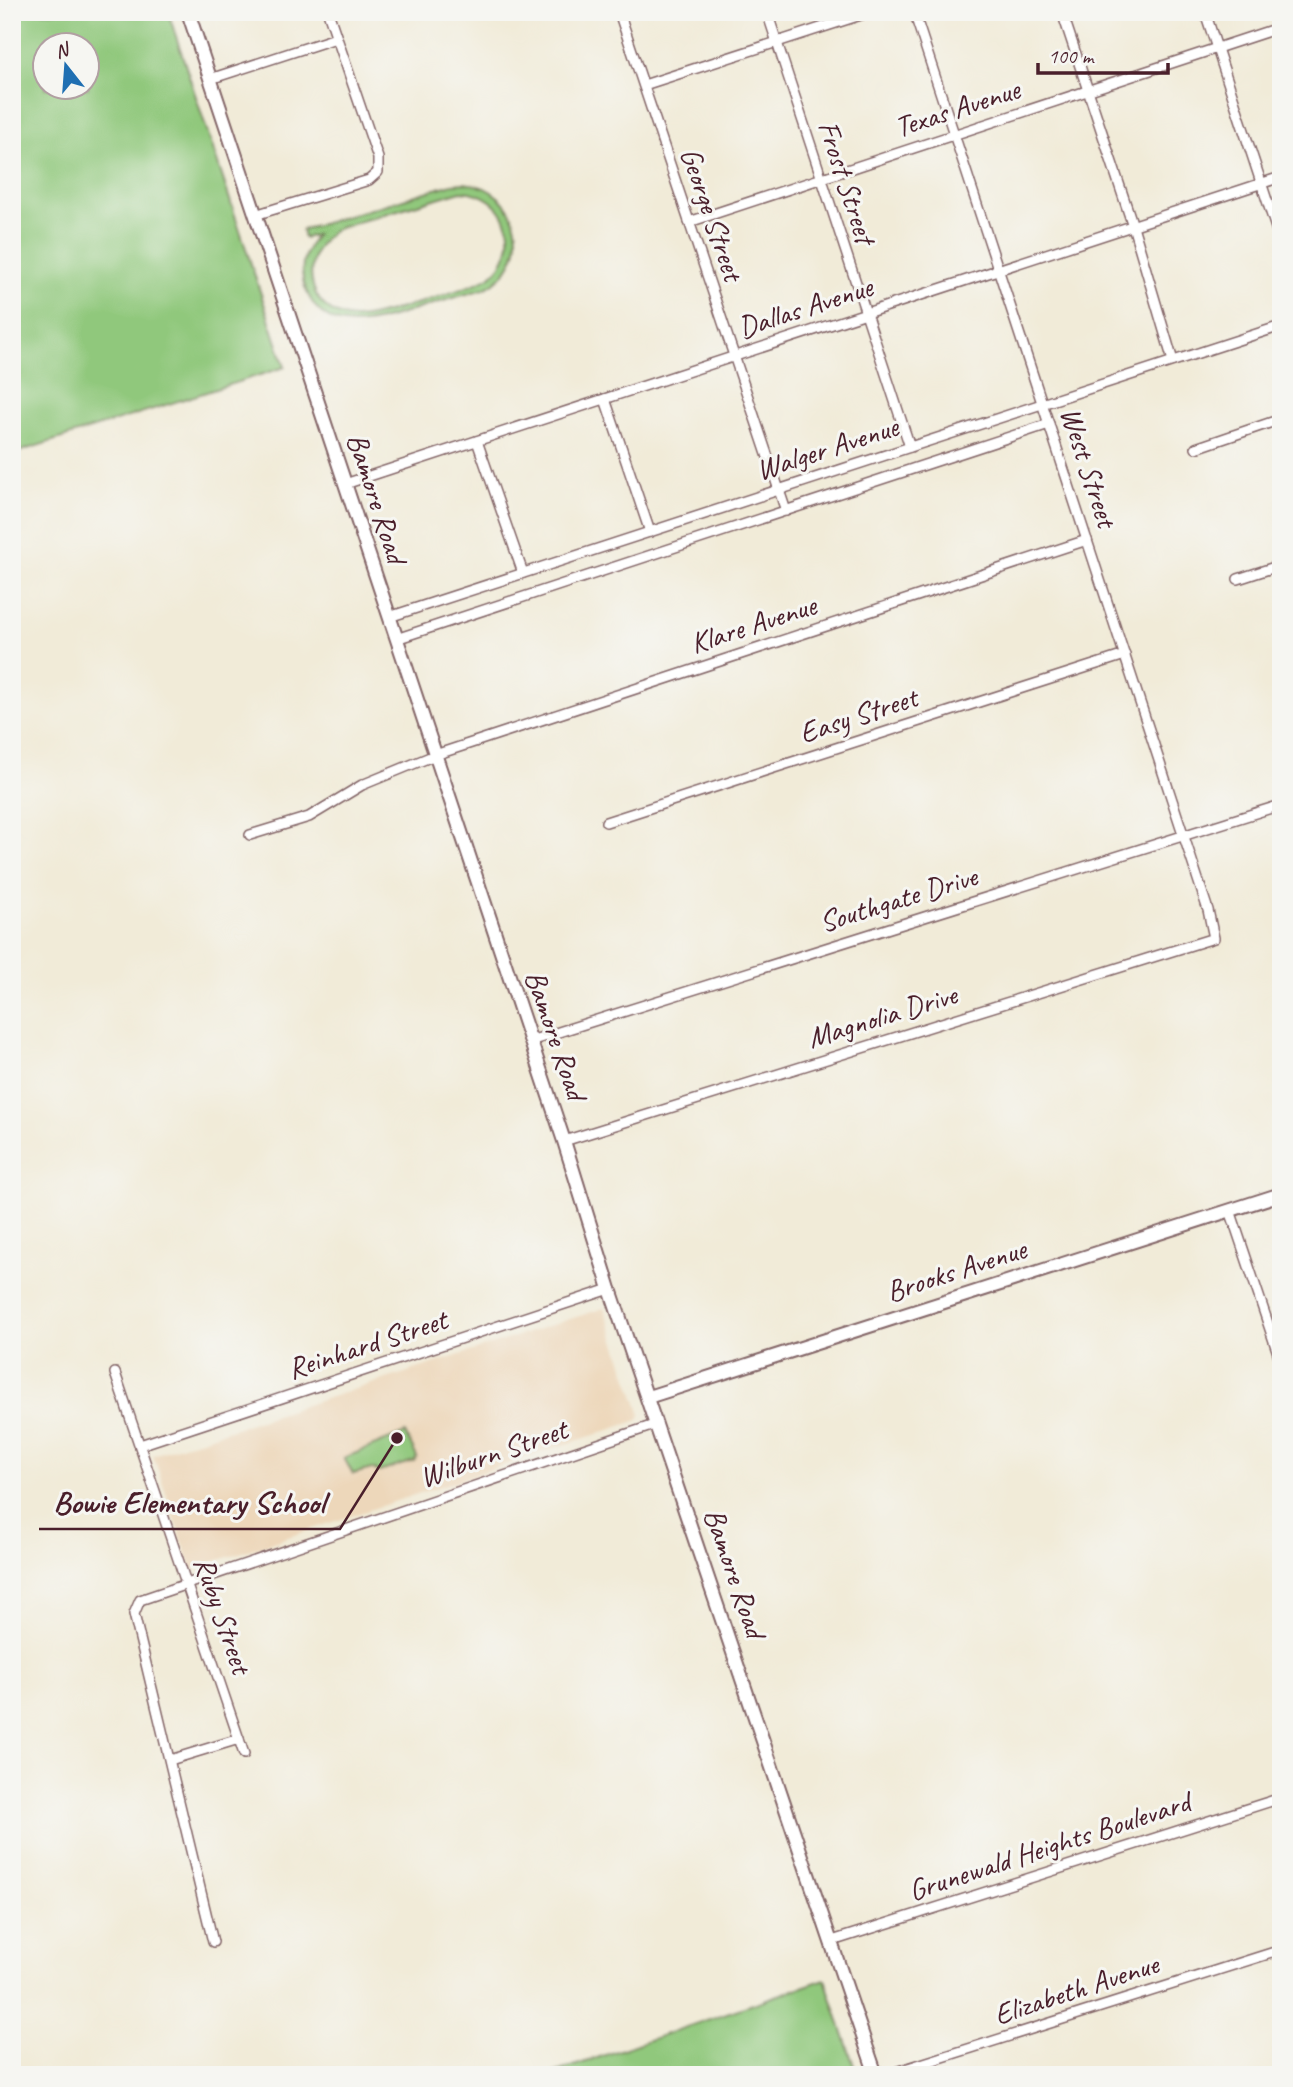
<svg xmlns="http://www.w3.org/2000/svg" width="1293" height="2087" viewBox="0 0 1293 2087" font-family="Caveat,sans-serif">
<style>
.built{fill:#edd7ba}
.green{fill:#90c87b;stroke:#6d7453;stroke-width:2;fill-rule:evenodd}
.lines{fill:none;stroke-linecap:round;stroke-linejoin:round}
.street-casing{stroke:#846668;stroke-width:12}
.secondary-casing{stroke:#846668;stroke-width:16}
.street{stroke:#fff;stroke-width:9}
.secondary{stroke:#fff;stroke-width:12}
.labels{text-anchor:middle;stroke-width:6;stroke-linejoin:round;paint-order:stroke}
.street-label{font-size:30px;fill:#4a1f2b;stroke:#f6f6f2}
.leader{fill:none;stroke:#4a1f2b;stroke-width:2.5}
.callout-dot{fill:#4a1f2b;stroke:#f6f6f2;stroke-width:2.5}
.callout-label{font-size:32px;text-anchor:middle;font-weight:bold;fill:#4a1f2b;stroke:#f6f6f2;stroke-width:6;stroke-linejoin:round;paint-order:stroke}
</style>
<rect width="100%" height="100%" fill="#f6f6f2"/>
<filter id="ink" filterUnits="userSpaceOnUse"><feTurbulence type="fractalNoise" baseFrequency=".0143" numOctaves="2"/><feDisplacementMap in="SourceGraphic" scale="14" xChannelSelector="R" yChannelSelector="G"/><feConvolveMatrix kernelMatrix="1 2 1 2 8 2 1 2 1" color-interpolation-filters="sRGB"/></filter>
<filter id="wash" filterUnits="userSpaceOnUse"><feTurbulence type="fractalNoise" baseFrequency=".00686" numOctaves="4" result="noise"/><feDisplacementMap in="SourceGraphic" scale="28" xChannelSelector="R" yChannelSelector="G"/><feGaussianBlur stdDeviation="1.57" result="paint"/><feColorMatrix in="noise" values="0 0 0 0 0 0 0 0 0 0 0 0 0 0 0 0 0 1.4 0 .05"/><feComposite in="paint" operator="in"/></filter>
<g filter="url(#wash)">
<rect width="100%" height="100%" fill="#f1ebd8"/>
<polygon class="built" points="604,1308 641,1415 639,1420 192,1569 153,1455"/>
<g class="green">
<path d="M 12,12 L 168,12 L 285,367 L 12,454 ZM 46,46 L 88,46 L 88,88 L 46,88 Z"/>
<path d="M 464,183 C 523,188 537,263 484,289 C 462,295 440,302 418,309 C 378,321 327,343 306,290 C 298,270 304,251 316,235 L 304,238 L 302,230 L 452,184 ZM 461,191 C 508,193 527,247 489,277 C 470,288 374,319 354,318 C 304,314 297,252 338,228 Z"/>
<polygon points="405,1433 417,1457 414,1461 379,1472 372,1469 353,1474 344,1458"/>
<polygon points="825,1979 857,2075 548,2075"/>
</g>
</g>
<g filter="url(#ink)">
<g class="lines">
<g class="street-casing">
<g id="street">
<polyline points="619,12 786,511"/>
<polyline points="767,12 910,447"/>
<polyline points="1062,12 1133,226 1173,361"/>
<polyline points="1205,12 1281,243"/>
<polyline points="210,79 336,38"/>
<polyline points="644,85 870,12"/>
<polyline points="255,215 369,180 378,172 378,158 328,12"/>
<polyline points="689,222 1281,27"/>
<polyline points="605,399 650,532"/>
<polyline points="477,441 523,573"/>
<polyline points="1196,448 1281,419"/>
<polyline points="345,484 1281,177"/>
<polyline points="1238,579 1281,565"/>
<polyline points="389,617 1281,326"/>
<polyline points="396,639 1049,424"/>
<polyline points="1280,710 1281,710"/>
<polyline points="606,822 1125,655"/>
<polyline points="250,835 309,817 362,785 435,755 1087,540"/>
<polyline points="530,1041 1281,805"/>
<polyline points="564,1141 1214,938 1208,910 914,12"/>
<polyline points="1230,1210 1281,1362"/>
<polyline points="115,1373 244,1754"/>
<polyline points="140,1445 610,1289"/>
<polyline points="170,1760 239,1739"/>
<polyline points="832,1941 1281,1798"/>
<polyline points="213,1942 134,1614 140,1600 657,1424"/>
<polyline points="886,2075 1281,1950"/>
</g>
</g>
<g class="secondary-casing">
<g id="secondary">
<polyline points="188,12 564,1141 610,1289 876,2075"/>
<polyline points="648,1397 1281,1194"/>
</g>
</g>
<use href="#street" class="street"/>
<use href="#secondary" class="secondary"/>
</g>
</g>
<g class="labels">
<g class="street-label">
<text transform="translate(957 108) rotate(-18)" y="10">Texas Avenue</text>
<text transform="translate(847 182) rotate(72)" y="10">Frost Street</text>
<text transform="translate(712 214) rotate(71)" y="10">George Street</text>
<text transform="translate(805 307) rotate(-18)" y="10">Dallas Avenue</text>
<text transform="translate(827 448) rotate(-18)" y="10">Walger Avenue</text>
<text transform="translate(1089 467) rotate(72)" y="10">West Street</text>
<text transform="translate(377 498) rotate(72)" y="10">Bamore Road</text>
<text transform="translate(753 624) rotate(-18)" y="10">Klare Avenue</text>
<text transform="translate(858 715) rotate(-18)" y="10">Easy Street</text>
<text transform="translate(898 899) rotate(-17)" y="10">Southgate Drive</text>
<text transform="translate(882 1016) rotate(-17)" y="10">Magnolia Drive</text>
<text transform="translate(556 1035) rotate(71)" y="10">Bamore Road</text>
<text transform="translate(956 1270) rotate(-18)" y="10">Brooks Avenue</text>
<text transform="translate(367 1344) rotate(-18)" y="10">Reinhard Street</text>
<text transform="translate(493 1453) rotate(-19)" y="10">Wilburn Street</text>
<text transform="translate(735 1573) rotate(71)" y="10">Bamore Road</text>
<text transform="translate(223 1615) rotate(71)" y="10">Ruby Street</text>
<text transform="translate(1049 1846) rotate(-18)" y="10">Grunewald Heights Boulevard</text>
<text transform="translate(1076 1989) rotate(-18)" y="10">Elizabeth Avenue</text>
</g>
</g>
<path class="leader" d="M397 1438L340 1529H39"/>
<circle class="callout-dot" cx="397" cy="1438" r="7"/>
<g class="callout-label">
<text x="189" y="1513">Bowie Elementary School</text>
</g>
<rect width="1293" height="2087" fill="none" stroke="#f6f6f2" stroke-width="42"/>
<g transform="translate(66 66) rotate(343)"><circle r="33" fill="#f6f6f2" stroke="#b1a0a2" stroke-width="2"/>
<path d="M0-5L12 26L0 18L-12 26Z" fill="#1f6fb2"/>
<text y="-10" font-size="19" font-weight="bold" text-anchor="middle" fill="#4a1f2b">N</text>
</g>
<path d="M1038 63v10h130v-10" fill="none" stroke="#4a1f2b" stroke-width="3.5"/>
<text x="1048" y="63" font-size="21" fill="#4a1f2b" stroke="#f6f6f2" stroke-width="5" paint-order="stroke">100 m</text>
</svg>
